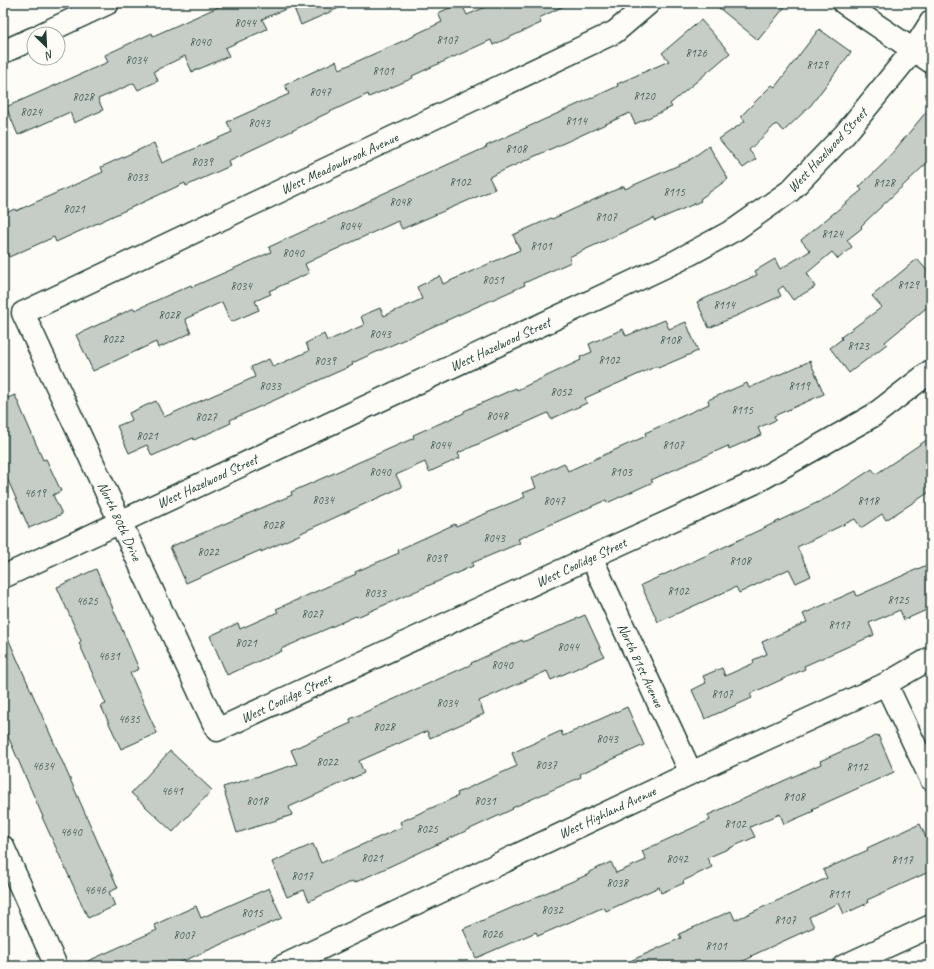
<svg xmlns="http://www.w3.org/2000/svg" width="934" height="969" viewBox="0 0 934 969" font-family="Caveat,sans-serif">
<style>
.building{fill:#c6cdc7;stroke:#1f3d34}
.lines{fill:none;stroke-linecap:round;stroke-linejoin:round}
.minor-casing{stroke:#1f3d34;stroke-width:25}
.minor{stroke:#fdfcf7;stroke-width:22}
.labels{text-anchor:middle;stroke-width:3;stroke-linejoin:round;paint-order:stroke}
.number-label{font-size:12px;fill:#496159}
.street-label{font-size:14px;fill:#1f3d34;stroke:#fdfcf7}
</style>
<rect width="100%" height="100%" fill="#fdfcf7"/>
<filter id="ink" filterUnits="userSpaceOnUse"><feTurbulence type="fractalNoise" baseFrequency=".025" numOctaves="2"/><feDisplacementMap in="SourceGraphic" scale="8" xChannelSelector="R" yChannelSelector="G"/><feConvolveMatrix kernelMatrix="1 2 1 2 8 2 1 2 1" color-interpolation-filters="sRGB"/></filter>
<g filter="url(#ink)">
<g class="building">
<polygon points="227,3 350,3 301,25 293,6 262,19 267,29 225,48 229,56 192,72 185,56 154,71 158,81 138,90 134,83 98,99 103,110 74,123 70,112 18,135 6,107 108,62 105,55 152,33 153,36"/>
<polygon points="461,3 467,15 495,3 570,3 539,18 541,23 493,45 491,40 412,76 413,78 369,97 368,94 317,118 317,119 228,161 230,166 186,186 185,183 56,242 54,237 9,257 3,243 3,214 15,209 16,211 103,172 101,167 154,143 162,163 232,132 227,122 289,94 285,85 336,61 340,69 414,36 414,35 442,22 438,13"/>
<polygon points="713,3 788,3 758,40"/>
<polygon points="701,20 730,53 670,104 672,107 635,124 630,113 489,177 495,189 402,229 398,221 317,258 305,264 309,273 269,291 271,294 255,301 259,310 231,322 222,302 185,319 191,333 158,348 156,342 93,371 76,335 134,308 135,310 191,285 192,287 271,252 269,247 371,200 371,199 487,147 486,146 618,86 617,84 669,61 662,53"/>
<polygon points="819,29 851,52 811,105 784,131 776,124 749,150 756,159 743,168 719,139 745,121 741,116 772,85 775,87"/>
<polygon points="931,106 931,159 861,226 862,228 847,240 852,247 838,259 832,252 807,273 815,287 793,300 783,286 778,290 781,296 709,328 697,302 757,275 755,271 775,259 780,269 810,251 801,240 862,190 859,187 884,163"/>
<polygon points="709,146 728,179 700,199 701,201 655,221 654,218 569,257 571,262 524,283 525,285 352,363 353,365 230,420 231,423 194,440 193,438 152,456 147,445 129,453 117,426 132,420 129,413 156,401 164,417 255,377 251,367 269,359 273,367 309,351 306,343 324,334 327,341 364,325 361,316 380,308 384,316 422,299 417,287 440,276 443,284 520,250 513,235 551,218 552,219 624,186 625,189 688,161"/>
<polygon points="917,259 931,275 931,304 885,342 887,344 849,373 830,348 842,339 841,337 882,307 872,296"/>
<polygon points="665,320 669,329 686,322 698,351 658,368 657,366 585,398 587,403 551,419 548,413 458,453 460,458 429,472 425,462 396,475 402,487 301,533 301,534 261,552 261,550 186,583 170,547 292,495 291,492 414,438 413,435 464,413 464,411 516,388 517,390 581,360 580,357 592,352 589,344 623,329 626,336"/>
<polygon points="810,361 824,394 774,416 776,420 758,428 761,435 729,449 728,446 651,480 653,482 607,503 606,500 518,539 520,543 472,563 473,566 357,617 356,616 281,649 282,651 227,675 210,636 238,623 240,629 278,612 276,609 356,574 355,572 399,553 398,550 455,524 456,526 525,497 523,493 536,488 532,478 564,463 568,471 646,436 645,433 709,404 708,400 747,383 749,388"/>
<polygon points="15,395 43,460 46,459 61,491 53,495 62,514 29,528 3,469 3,400"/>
<polygon points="931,437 931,491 886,520 882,514 861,528 855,519 797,547 811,576 796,583 789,569 739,593 736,587 658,622 641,585 705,556 829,497 872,469 876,474"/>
<polygon points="931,563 931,608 904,620 900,610 869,623 874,635 804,666 805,669 750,694 752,698 705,719 692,690 706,683 703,676 722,668 725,676 754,663 753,660 767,654 762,642 807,622 803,614 855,591 857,596"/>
<polygon points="96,569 139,669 130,673 157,733 121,749 101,706 106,704 79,643 81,641 57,587"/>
<polygon points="585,615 604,656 551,680 547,671 479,701 484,714 430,738 427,731 359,761 364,773 289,807 292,815 237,833 223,787 297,764 291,750 351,723 350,719 472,664 471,663 522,640 523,642"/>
<polygon points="3,627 118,888 109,892 115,906 88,918 42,817 43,817 3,725"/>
<polygon points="627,707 644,745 580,774 581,777 512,808 513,809 354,883 353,881 309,901 304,890 287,897 272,862 313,844 321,863 402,827 400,822 458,796 457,793 517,766 512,753 561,731 563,736"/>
<polygon points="878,735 894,772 812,809 814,811 784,824 780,814 750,827 755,837 707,858 712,867 683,881 684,883 661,893 659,887 606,911 604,907 538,936 536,932 476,958 463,929 589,874 589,872 611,862 616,873 646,860 642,851 710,820 708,815 821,764 820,761"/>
<polygon points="170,751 212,790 173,832 131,793"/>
<polygon points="920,824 931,849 931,871 867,900 868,903 844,914 839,903 809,917 814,927 751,956 752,957 732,966 619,966 681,938 679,934 731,911 735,920 827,878 823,870 868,850 867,848"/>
<polygon points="269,888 282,918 172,966 77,966 157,930 154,925 196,906 201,918"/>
</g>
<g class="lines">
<g class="minor-casing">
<g id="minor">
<polyline points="649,3 615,32 23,313 217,730 591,557 754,483 874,415 931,371"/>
<polyline points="844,3 931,62"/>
<polyline points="42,34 108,3"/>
<polyline points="3,52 34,38"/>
<polyline points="591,557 691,773"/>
<polyline points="3,577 677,261 736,229 790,191 845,134 914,49 931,22"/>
<polyline points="886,684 931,779"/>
<polyline points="3,847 56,966"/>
<polyline points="283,966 691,773 886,684 931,658"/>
<polyline points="844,966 931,926"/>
</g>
</g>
<use href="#minor" class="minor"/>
</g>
</g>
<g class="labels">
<g class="number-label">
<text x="245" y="27">8044</text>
<text x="447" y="44">8107</text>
<text x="200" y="46">8040</text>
<text x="696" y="57">8126</text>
<text x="136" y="64">8034</text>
<text x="817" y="69">8129</text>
<text x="383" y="75">8101</text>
<text x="320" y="96">8047</text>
<text x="644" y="100">8120</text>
<text x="83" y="101">8028</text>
<text x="31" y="116">8024</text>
<text x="576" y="125">8114</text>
<text x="259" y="127">8043</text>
<text x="516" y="153">8108</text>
<text x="202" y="166">8039</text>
<text x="137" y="181">8033</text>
<text x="460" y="186">8102</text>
<text x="884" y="187">8128</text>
<text x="674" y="196">8115</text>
<text x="400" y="206">8048</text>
<text x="74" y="213">8021</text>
<text x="606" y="221">8107</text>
<text x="350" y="230">8044</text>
<text x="832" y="238">8124</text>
<text x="541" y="250">8101</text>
<text x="293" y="257">8040</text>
<text x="493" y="284">8051</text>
<text x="908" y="289">8129</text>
<text x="241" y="290">8034</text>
<text x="724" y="309">8114</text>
<text x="169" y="319">8028</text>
<text x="380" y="338">8043</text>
<text x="113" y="343">8022</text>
<text x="670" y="344">8108</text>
<text x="858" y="350">8123</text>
<text x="609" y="364">8102</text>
<text x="325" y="365">8039</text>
<text x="270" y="390">8033</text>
<text x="799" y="390">8119</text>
<text x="561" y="396">8052</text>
<text x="742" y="414">8115</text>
<text x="497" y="420">8048</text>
<text x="206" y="421">8027</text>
<text x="147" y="440">8021</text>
<text x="440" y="449">8044</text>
<text x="673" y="449">8107</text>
<text x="380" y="476">8040</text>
<text x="621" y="476">8103</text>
<text x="35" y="497">4619</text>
<text x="323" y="504">8034</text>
<text x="554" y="505">8047</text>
<text x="868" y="505">8118</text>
<text x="273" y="529">8028</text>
<text x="494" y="542">8043</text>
<text x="208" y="556">8022</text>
<text x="436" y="562">8039</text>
<text x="740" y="565">8108</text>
<text x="678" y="595">8102</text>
<text x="375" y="597">8033</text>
<text x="898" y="604">8125</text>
<text x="87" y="605">4625</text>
<text x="312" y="618">8027</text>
<text x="839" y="629">8117</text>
<text x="246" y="647">8021</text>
<text x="568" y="651">8044</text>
<text x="109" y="660">4631</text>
<text x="502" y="669">8040</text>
<text x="722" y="698">8107</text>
<text x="447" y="707">8034</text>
<text x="129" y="723">4635</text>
<text x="384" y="731">8028</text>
<text x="607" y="743">8043</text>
<text x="327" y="766">8022</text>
<text x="546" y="769">8037</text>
<text x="43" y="770">4634</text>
<text x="857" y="771">8112</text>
<text x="172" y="795">4641</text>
<text x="794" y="801">8108</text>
<text x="257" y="805">8018</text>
<text x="485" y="805">8031</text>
<text x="735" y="828">8102</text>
<text x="427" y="833">8025</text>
<text x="71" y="836">4640</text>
<text x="372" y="862">8021</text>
<text x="677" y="863">8042</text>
<text x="902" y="864">8117</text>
<text x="302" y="880">8017</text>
<text x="617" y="887">8038</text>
<text x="95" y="894">4646</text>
<text x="839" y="898">8111</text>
<text x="552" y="914">8032</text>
<text x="252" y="917">8015</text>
<text x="785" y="924">8107</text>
<text x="492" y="938">8026</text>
<text x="184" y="939">8007</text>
<text x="716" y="950">8101</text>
</g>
<g class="street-label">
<text transform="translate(827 150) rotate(-47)" y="5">West Hazelwood Street</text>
<text transform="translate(339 163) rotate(-25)" y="5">West Meadowbrook Avenue</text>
<text transform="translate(500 344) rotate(-25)" y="5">West Hazelwood Street</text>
<text transform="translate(207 481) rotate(-25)" y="5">West Hazelwood Street</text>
<text transform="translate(120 521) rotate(65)" y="5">North 80th Drive</text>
<text transform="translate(581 562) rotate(-25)" y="5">West Coolidge Street</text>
<text transform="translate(641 665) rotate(65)" y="5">North 81st Avenue</text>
<text transform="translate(286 698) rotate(-25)" y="5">West Coolidge Street</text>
<text transform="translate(607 812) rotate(-25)" y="5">West Highland Avenue</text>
</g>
</g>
<rect width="934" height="969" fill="none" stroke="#fdfcf7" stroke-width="16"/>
<rect x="8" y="8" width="918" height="953" fill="none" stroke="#1f3d34" stroke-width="1.5" filter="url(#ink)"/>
<g transform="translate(46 46) rotate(156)"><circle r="19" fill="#fdfcf7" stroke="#a4b0a9"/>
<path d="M0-3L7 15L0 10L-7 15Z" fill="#1f3d34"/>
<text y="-6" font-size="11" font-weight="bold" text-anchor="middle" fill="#1f3d34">N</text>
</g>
</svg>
